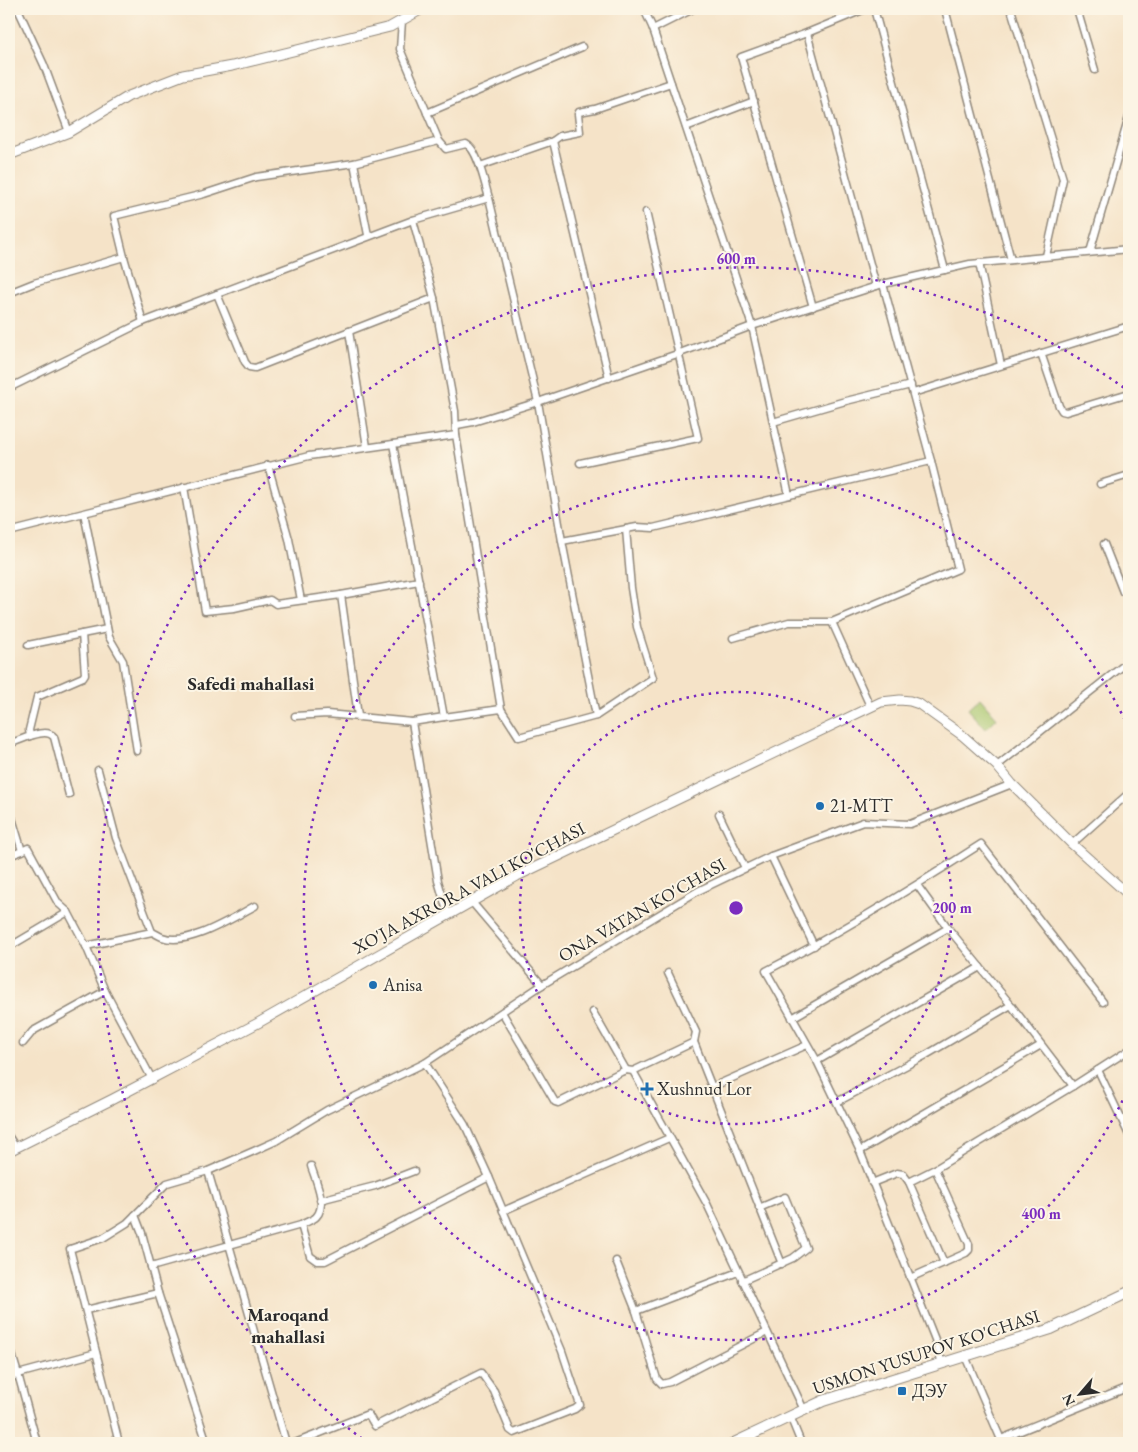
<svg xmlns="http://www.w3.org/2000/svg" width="1138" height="1452" viewBox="0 0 1138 1452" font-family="'EB Garamond',serif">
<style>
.green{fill:#a8c66d;stroke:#6a784c}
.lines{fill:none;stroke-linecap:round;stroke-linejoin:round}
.street-casing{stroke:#90877a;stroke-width:9}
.secondary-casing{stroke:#90877a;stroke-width:11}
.primary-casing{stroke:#90877a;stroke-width:12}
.street{stroke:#fff;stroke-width:6}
.secondary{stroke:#fff;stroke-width:9}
.primary{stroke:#fff;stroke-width:10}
.ring{fill:none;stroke:#7b2cbf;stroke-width:2.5;stroke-dasharray:2.5 5}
.poi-dot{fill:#1f6fb2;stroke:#fcf5e5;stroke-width:2}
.labels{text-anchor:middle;stroke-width:4;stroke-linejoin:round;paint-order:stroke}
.poi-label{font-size:18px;fill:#2b2b2b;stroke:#fcf5e5;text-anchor:start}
.street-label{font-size:18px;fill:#2b2b2b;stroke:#fcf5e5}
.neighbourhood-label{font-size:19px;font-weight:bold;fill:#2b2b2b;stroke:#fcf5e5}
.centre{fill:#7b2cbf;stroke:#fcf5e5;stroke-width:2.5}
.ring-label{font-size:15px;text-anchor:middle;font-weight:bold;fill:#7b2cbf;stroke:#fcf5e5;stroke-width:4;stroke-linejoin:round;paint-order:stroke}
</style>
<rect width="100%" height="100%" fill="#fcf5e5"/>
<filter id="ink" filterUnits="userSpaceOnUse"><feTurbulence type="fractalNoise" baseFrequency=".02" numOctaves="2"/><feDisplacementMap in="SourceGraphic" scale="10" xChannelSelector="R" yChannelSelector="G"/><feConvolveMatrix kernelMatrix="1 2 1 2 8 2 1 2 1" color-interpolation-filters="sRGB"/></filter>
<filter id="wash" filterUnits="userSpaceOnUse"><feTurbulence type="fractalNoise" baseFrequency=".0096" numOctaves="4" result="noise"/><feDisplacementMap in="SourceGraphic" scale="20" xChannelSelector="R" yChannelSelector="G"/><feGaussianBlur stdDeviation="1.12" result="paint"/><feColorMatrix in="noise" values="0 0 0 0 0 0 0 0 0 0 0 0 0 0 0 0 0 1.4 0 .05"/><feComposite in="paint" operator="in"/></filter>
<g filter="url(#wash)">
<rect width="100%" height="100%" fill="#f5e3c8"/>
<polygon class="green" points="980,698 997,718 986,729 968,709"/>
</g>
<g filter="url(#ink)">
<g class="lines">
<g class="street-casing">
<g id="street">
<polyline points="18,9 44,65 69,132"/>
<polyline points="100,9 101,10"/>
<polyline points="403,9 409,15"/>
<polyline points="644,9 653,29 752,326 789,495"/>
<polyline points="874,9 945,270"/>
<polyline points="945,9 1011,260"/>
<polyline points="1011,9 1063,179 1046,256"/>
<polyline points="1077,9 1095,70"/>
<path d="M 402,21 L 400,49 L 439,141 L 446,149 L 466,144 C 478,149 485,185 489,198 L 538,402 L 562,541 L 596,716 L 519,737 L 501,709"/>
<polyline points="653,29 693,9"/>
<polyline points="807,33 865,9"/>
<polyline points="427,113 582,47"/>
<polyline points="686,127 754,101"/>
<polyline points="553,141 560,136 580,132 578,114 579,112 595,109 671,83"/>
<polyline points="354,163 368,235"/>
<polyline points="480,166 553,141 609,378"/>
<polyline points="413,220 489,198"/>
<polyline points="1090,252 1129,117"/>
<polyline points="979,263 1001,365"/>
<polyline points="9,293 34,283 124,257 114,216 204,194 256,177 354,163 439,141"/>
<polyline points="217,294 245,362 249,367 255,368 434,298"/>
<polyline points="813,307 741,57 807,33 876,286"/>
<polyline points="349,331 367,447"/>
<polyline points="1041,353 1059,406 1062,411 1066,412 1129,393"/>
<polyline points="9,388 143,322"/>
<polyline points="913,393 1129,326"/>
<polyline points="773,422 842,402 911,385"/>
<polyline points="457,425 473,422 538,402 680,353 752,326 883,284 970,264 1129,249"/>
<polyline points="393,444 444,717 412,722 438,881 448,914"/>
<polyline points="580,463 698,438 646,212"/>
<polyline points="268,465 289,539 301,600"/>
<polyline points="1100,484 1129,475"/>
<polyline points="184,487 205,611 234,608 270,600 276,604 341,595 419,581"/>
<polyline points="84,513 309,456 456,435 455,411 434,298 413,220 143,322 124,257"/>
<polyline points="9,532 84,513 109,637 123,661 137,751"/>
<polyline points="562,541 637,527 653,528 931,461"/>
<polyline points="1104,544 1123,592 1129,590"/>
<polyline points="341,595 358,716"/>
<polyline points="733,638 789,622 832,622"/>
<polyline points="28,645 82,634"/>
<polyline points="870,706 832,622 958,569 931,461 883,284"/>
<polyline points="295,716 327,714 412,722"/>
<polyline points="596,716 653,678 637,627 631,588 626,529"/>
<polyline points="444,717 501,709 456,435"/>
<path d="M 30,736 C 38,734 48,730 54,737 L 69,795"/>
<polyline points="9,744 30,736 29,730 37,697 83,677 85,674 82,634 107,629"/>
<polyline points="997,766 1129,661"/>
<polyline points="98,770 116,838 152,932 86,946 105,991 152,1079"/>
<polyline points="9,808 22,851 9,856"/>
<polyline points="719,814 745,868"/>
<polyline points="1072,844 1129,793"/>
<polyline points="22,851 28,848 58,903 68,912"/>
<polyline points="771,856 814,946"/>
<polyline points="917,885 948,928 1011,1005 1073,1086"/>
<polyline points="471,901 542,985"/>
<path d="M 152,932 C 155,933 159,936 162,937 C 188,947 232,918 255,906"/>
<polyline points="9,947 68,912 86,946"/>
<polyline points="668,973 696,1032 694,1042"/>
<polyline points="502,1012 555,1102 558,1103 621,1072 626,1070 633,1071 707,1204 804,1410"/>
<polyline points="593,1012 626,1070"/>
<polyline points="792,1018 948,928"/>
<polyline points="23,1043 33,1031 105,991"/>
<polyline points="817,1061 980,967"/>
<polyline points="1098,1070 1129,1135"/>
<polyline points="633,1071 694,1042 782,1264"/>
<polyline points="712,1087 807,1045"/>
<polyline points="837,1102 926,1055 1011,1005"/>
<polyline points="9,1137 16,1148"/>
<polyline points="860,1151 1041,1045"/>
<polyline points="208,1171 286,1443"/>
<polyline points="872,1183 897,1173 903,1174 909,1182"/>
<polyline points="320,1200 375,1186 414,1171"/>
<polyline points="503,1211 669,1138"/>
<polyline points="135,1215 142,1233 158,1293 207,1443"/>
<path d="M 301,1225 C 306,1222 313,1220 316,1217 C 328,1205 315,1179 311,1166"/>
<polyline points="616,1261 636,1311"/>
<polyline points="944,1263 909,1182 935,1169 1073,1086 1129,1050"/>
<polyline points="151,1267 301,1225 310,1256 317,1261 325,1261 489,1177"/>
<polyline points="738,1272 636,1311 657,1379 662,1384 670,1382 767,1332"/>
<polyline points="910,1278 966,1253 969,1250 969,1244 935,1169"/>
<polyline points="742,1281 793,1258 806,1248 785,1197 759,1208"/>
<polyline points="86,1310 158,1293"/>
<polyline points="9,1344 18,1374 96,1353"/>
<polyline points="965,1356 1002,1442"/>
<path d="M 942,1364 L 936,1342 L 860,1151 L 817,1061 L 766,971 C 840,933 911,889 981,844 L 1103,1002"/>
<polyline points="9,1379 18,1374 37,1443"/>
<polyline points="790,1416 801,1443"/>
<polyline points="1001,1439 1129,1387"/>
<polyline points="119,1443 70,1249 103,1238 127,1223 167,1183 208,1171 254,1151 276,1141 327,1110 425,1063 542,985 698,891 771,856 863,822 910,824 1012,784"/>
<polyline points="295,1443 368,1414 375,1426 481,1373 494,1391 510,1430 514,1433 575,1409 580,1405 562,1351 489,1177 465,1125 425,1063"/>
</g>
</g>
<g class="secondary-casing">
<g id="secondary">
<polyline points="9,155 69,132 129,96 183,75 232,66 390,27 422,9"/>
<polyline points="9,1151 113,1099 258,1023 517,876 881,702 900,700 910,701 919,704 962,735 997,766 1012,784 1072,844 1129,895"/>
</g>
</g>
<g class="primary-casing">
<polyline id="primary" points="734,1443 823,1401 1051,1329 1129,1292"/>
</g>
<use href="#street" class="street"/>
<use href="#secondary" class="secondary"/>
<use href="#primary" class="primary"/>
</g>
</g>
<g class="ring">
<circle cx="736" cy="908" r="216"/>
<path d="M1129 1087A432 432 0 1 1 1129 729"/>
<path d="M368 1443A649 649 0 1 1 1127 390"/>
</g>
<g class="poi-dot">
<circle cx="820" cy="806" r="5"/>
<circle cx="373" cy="985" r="5"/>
<path d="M644.5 1081.5h5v5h5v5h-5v5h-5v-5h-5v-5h5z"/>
<rect x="897" y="1386" width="10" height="10" rx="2.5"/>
</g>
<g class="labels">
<g class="poi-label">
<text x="830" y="812">21-MTT</text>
<text x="383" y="991">Anisa</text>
<text x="657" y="1095">Xushnud Lor</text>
<text x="912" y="1397">ДЭУ</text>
</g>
<g class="street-label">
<text transform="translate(469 888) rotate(-28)" y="6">XO'JA AXRORA VALI KO'CHASI</text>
<text transform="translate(642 910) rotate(-30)" y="6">ONA VATAN KO'CHASI</text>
<text transform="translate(926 1352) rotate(-18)" y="6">USMON YUSUPOV KO'CHASI</text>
</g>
<g class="neighbourhood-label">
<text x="251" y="690">Safedi mahallasi</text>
<text x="288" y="1321">Maroqand<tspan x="288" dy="22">mahallasi</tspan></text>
</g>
</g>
<circle cx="736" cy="908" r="8" class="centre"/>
<g class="ring-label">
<text x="736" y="264">600 m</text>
<text x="952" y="913">200 m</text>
<text x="1041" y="1219">400 m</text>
</g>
<rect width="1138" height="1452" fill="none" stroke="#fcf5e5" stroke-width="30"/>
<g transform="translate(1080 1394) rotate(242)" stroke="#fcf5e5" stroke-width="4" paint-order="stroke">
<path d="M0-4L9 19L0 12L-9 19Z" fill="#2b2b2b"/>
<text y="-8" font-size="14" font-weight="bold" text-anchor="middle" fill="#2b2b2b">N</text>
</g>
</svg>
